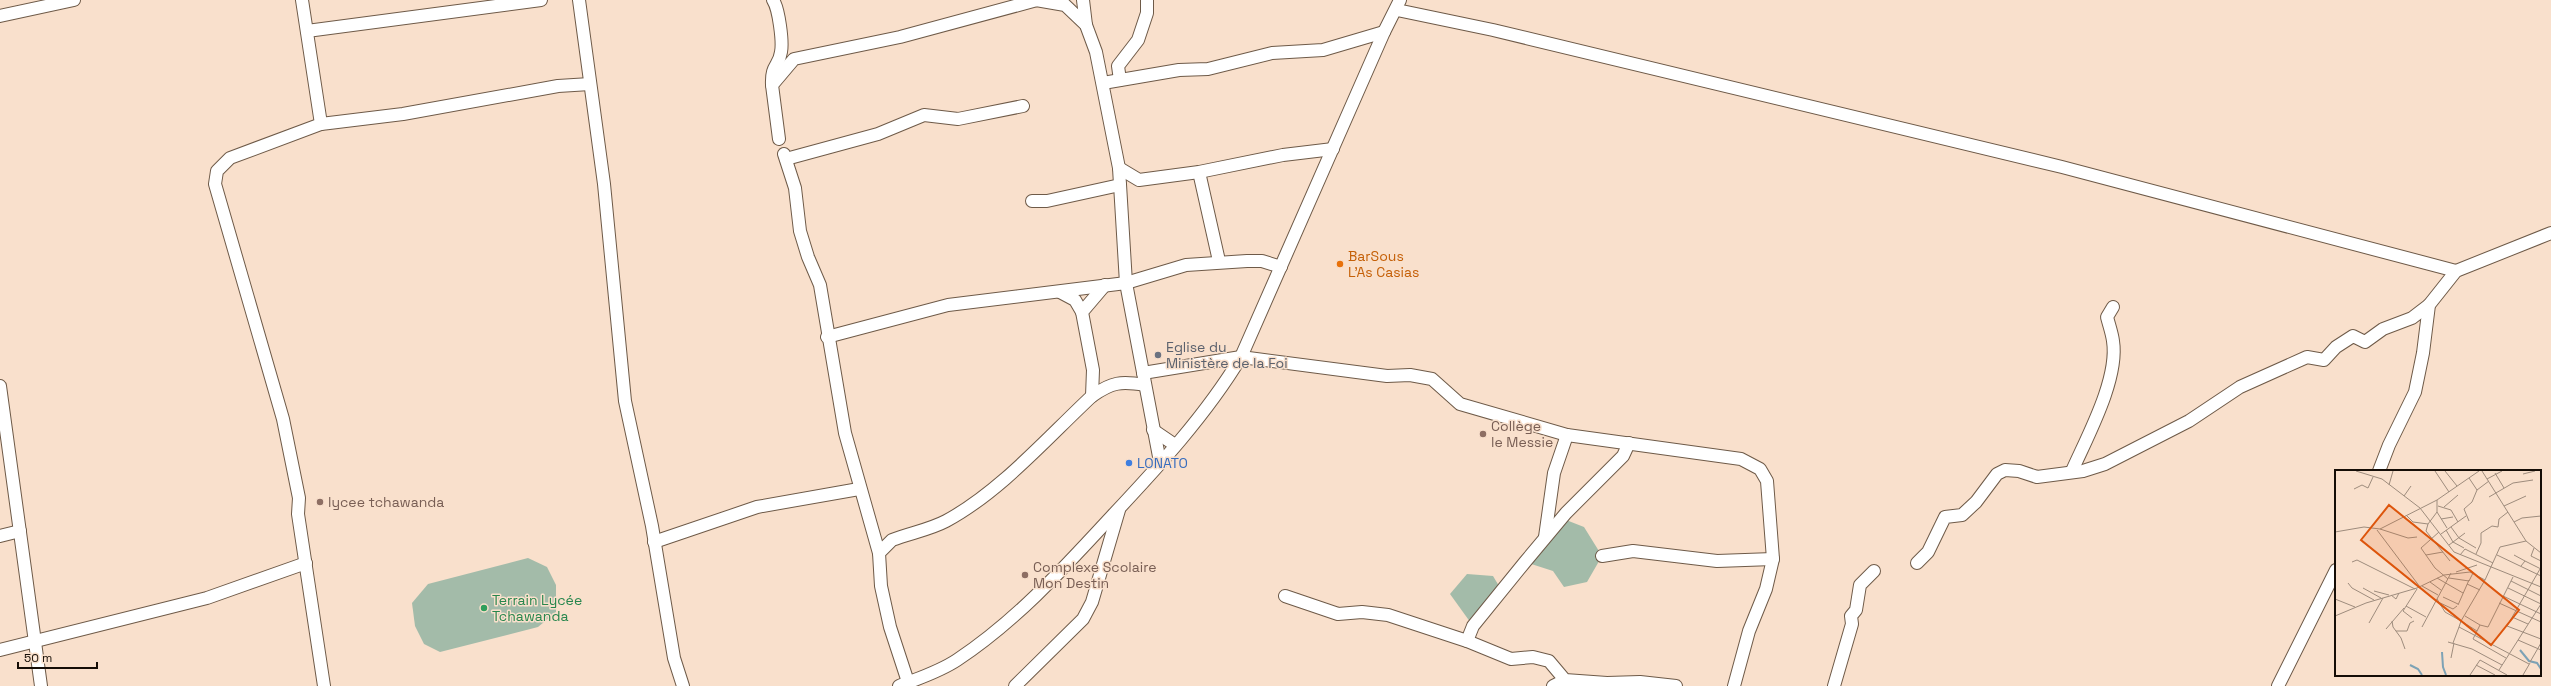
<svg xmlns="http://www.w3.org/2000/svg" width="2551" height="686" viewBox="0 0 2551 686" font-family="'Space Grotesk',sans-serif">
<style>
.green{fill:#a3bba9}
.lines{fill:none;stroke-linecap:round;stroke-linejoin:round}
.street-casing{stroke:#6e5a48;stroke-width:14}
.street{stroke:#fff;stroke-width:12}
.food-dot{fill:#e8710a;stroke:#f9e0cc;stroke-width:1.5}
.worship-dot{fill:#6b7280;stroke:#f9e0cc;stroke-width:1.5}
.education-dot{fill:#8d6e63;stroke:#f9e0cc;stroke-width:1.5}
.shop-dot{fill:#3f7fe0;stroke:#f9e0cc;stroke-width:1.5}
.leisure-dot{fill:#2e9e5b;stroke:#f9e0cc;stroke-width:1.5}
.labels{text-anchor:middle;stroke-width:3;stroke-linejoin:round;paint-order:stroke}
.food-label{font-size:14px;fill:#c56008;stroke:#f9e0cc;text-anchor:start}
.worship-label{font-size:14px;fill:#5b616d;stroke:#f9e0cc;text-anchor:start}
.education-label{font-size:14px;fill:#785e54;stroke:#f9e0cc;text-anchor:start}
.shop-label{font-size:14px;fill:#366cbe;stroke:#f9e0cc;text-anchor:start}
.leisure-label{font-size:14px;fill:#27864d;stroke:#f9e0cc;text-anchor:start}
.inset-river{fill:none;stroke:#7da2b5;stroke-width:2}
.inset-road{fill:none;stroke:#9e8c7d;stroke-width:1}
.view{fill:#dd550c;fill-opacity:0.15;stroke:#dd550c;stroke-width:2}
.inset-edge{fill:none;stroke:#150d06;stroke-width:2}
</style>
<rect width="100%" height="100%" fill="#f9e0cc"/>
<g class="green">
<polygon points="1561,518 1584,527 1602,556 1587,582 1564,587 1553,571 1525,562"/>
<polygon points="528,558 547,567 556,585 556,612 538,627 440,652 424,644 415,626 412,603 428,584"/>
<polygon points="1467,574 1493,576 1502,591 1473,626 1450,594"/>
</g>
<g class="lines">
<g class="street-casing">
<g id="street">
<polyline points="302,0 321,124 230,158 217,171 215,184 283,419 299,498 298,514 324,686"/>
<polyline points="579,0 604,184 625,401 652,526 674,658 683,686"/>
<polyline points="1036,0 1065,5 1086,25 1096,52 1119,168 1126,283 1160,462"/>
<polyline points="1083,0 1086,25"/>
<polyline points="1397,10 1493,30 2062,167 2456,271"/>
<polyline points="0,16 74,0"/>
<polyline points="307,31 541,0"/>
<polyline points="1120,80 1118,66 1138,40 1147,13 1147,0"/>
<polyline points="1103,83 1179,70 1208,69 1272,53 1323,50 1384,32"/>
<path d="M 772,85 C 771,64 779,67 781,52 C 783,42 779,9 773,0"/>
<polyline points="321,124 403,114 558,86 590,84"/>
<polyline points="779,139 772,85 794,59 900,37 1037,0"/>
<polyline points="784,154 795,188 800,231 808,257 820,285 845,433 879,553"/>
<polyline points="786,159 878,134 924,115 958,119 1023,106"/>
<polyline points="1119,168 1139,180 1199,172 1283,155 1333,149"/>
<polyline points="1199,172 1219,261"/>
<polyline points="1032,201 1047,201 1120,185"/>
<polyline points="1060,292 1075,300 1082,312"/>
<polyline points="827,337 948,305 1126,283 1186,265 1247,261 1262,261 1281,267"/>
<polyline points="1143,373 1241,357 1387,376 1410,375 1432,379 1460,404 1567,435 1741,459 1760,469 1767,481 1773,559 1766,589 1749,631 1734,686"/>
<polyline points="0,386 41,686"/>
<polyline points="1092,396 1093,370 1082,312 1105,285"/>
<polyline points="1153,430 1175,445"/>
<path d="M 2072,471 C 2087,437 2119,379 2113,341 C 2112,333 2109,325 2107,317 L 2113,307"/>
<polyline points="2379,471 2389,445 2415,392 2423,353 2429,305 2456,271 2551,233"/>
<polyline points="0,536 20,531"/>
<polyline points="1545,537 1554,473 1567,435"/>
<polyline points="654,542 757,507 859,489"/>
<polyline points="1602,556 1633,551 1717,561 1773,559"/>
<polyline points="1917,563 1928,552 1945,517 1962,515 1976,502 1997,474 2005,470 2019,471 2037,477 2083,471 2105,464 2189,421 2240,387 2307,357 2324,360 2336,347 2353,336 2365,342 2383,329 2412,318 2429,305"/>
<polyline points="1285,596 1338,614 1362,612 1388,615 1467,641 1511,659 1533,657 1549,661 1565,680 1607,683 1640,682 1676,686"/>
<polyline points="1467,641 1473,626 1525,562 1566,513 1623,456 1629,443"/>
<polyline points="0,650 207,598 306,563"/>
<path d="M 908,682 L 890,627 L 881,586 L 879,553 L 892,540 C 910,533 929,530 946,521 C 1000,492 1048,437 1092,396 C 1112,382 1121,381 1145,385"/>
<path d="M 899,686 C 919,678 939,672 957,660 C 1016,621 1064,568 1112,516 C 1158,467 1206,415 1241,357 L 1384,32 L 1400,0"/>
<polyline points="1015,686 1083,619 1092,602 1119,510"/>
<polyline points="1553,686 1565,680"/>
<polyline points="1834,686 1852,624 1851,616 1856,610 1860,585 1874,571"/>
<polyline points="2278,686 2336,570"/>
</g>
</g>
<use href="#street" class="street"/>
</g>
<circle class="food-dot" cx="1340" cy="264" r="4"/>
<circle class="worship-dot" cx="1158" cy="355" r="4"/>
<g class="education-dot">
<circle cx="1483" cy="434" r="4"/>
<circle cx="320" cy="502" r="4"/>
<circle cx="1025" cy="575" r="4"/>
</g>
<circle class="shop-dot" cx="1129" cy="463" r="4"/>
<circle class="leisure-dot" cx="484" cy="608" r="4"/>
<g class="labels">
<g class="food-label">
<text x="1348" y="261">BarSous<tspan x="1348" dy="16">L'As Casias</tspan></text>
</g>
<g class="worship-label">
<text x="1166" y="352">Eglise du<tspan x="1166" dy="16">Ministère de la Foi</tspan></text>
</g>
<g class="education-label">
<text x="1491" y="431">Collège<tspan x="1491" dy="16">le Messie</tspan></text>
<text x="328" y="507">lycee tchawanda</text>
<text x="1033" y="572">Complexe Scolaire<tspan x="1033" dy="16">Mon Destin</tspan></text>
</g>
<g class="shop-label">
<text x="1137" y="468">LONATO</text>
</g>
<g class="leisure-label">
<text x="492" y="605">Terrain Lycée<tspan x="492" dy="16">Tchawanda</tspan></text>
</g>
</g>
<g transform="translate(2335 470)">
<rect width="206" height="206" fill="#f9e0cc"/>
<path class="inset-river" d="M 185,180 L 194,191 L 202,193 L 206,199M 107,182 L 108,197 L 111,205M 75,195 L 83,199 L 87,205"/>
<path class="inset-road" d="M 21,1 L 47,9 L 85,38 L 119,82 L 206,117M 100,1 L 114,22M 110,1 L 122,16M 147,1 L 191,71 L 206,83M 160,3 L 169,18M 188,4 L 200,1M 134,8 L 142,20M 152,9 L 167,1M 54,15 L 58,1M 19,19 L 27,15 L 33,18 L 38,7M 69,26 L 76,16M 154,27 L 178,13 L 198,10M 103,36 L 116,40 L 123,52M 169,36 L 191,26M 109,37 L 123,25M 102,42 L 112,58M 71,45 L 78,52 L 93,54 L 102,42 L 102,30M 106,49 L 118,47M 134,51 L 129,39 L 137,32 L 142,20 L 154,11M 179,52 L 187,48 L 206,46M 93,54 L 91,61 L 115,91M 116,57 L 124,68 L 141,78M 45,59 L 73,68 L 82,67M 42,60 L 85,117M 111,60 L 118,72 L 114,75M 0,62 L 29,57 L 45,59 L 102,30 L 144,1M 104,62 L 86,78 L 100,98 L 113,109M 106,64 L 131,46M 129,78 L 118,72 L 130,63M 199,78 L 196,86 L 206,91M 141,84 L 146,73 L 146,63 L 157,56 L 163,57 L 164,49 L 173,42M 91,85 L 108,82M 125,85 L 130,79 L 158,93M 162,85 L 206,106M 179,85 L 190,91M 17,92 L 22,90 L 80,119M 186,96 L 190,91 L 206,99M 205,99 L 172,156 L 206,169M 121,102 L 142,95M 116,103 L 102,129 L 110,142 L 126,151 L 124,157 L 194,194M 102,108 L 128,123M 114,108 L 134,111 L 138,103M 176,111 L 206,126M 95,112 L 106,120M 13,113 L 17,118 L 39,130M 132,114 L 145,120M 87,116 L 103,125M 28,118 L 46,128M 173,118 L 206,134M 39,121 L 54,125M 56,125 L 61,129 L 64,123M 168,126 L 206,144M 108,127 L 123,134M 0,129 L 20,137M 103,132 L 118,139 L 122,136M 164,133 L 206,152M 123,135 L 134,110M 71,136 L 91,147M 0,146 L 31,133 L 82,118 L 109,105 L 135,102 L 150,110 L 165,77 L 191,71M 130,146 L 145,155M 177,147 L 193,154M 77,148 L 68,141 L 82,119M 57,151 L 58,157 L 66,168 L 70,179M 34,153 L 48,128M 87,157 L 102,129M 51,159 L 69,138M 61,161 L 72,161 L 75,153 L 79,151M 142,161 L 126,151 L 150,110M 183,170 L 206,180M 113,172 L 137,179 L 167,195M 118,173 L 124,157M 116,188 L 119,173M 171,188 L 138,169 L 145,155 L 153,157 L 178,107M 195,192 L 206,173M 141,195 L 160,205M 164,200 L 206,134M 135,205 L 145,190 L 172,205M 188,205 L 195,193"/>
<path class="view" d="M 54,35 L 184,140 L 156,175 L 26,70 Z"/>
<rect width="206" height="206" class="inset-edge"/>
</g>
<path d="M18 662v6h79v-6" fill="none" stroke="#150d06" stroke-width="2"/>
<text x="24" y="662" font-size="12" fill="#150d06" stroke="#f9e0cc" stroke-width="3" paint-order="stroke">50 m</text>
</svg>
